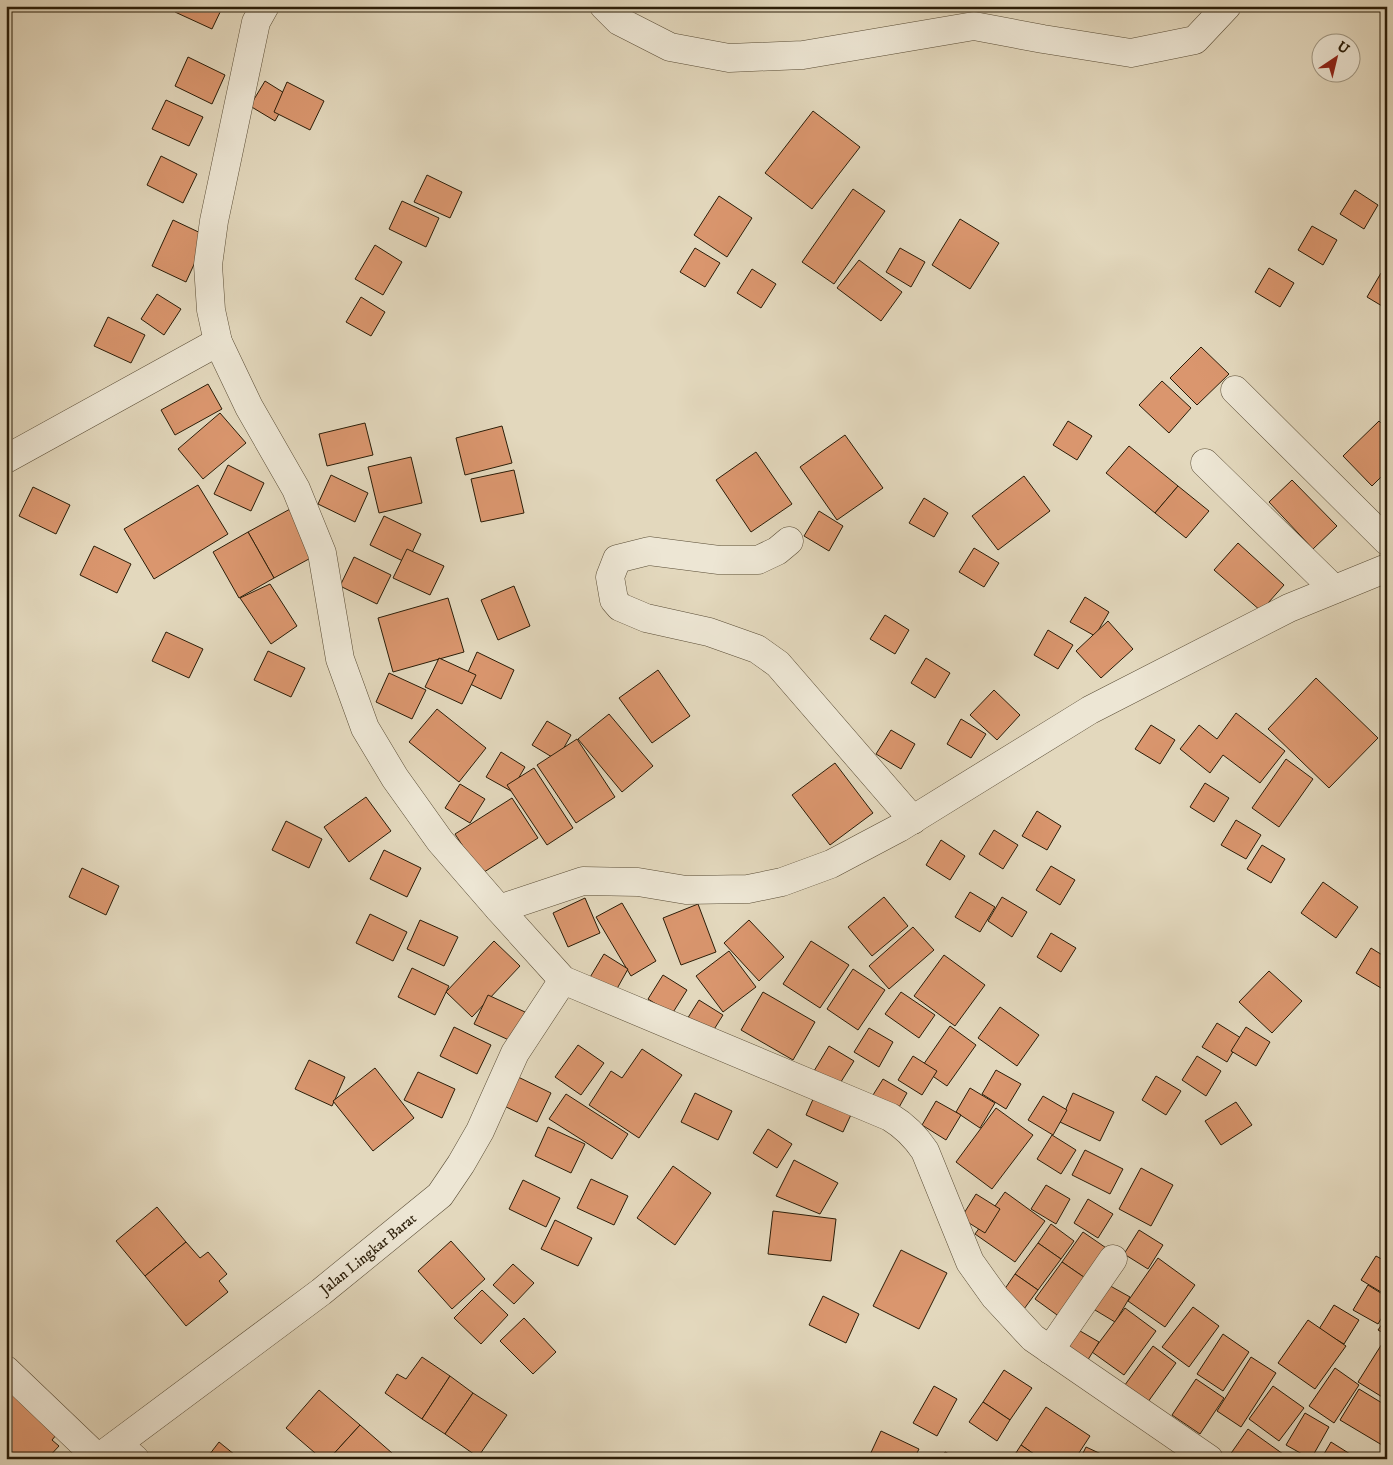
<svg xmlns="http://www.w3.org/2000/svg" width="1393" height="1465" viewBox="0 0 1393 1465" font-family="'IM FELL DW Pica',serif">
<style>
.building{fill:#da966e;stroke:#2b1d08}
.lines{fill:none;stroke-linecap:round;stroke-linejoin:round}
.minor-casing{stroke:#594c35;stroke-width:29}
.minor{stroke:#ede6d4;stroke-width:28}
.labels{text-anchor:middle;stroke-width:4;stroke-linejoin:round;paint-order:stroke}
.street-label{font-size:15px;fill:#2b1d08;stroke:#ede6d4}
</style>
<rect width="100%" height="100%" fill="#e3d8bd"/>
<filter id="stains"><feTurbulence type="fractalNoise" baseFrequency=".004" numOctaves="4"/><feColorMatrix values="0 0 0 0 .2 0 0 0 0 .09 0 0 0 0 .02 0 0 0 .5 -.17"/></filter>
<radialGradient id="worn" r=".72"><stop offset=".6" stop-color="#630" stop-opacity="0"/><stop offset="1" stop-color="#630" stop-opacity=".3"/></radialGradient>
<g class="building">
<polygon points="178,6 223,6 212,29 175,12"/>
<polygon points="188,57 225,75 212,104 175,86"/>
<polygon points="265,81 289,96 275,121 250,106"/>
<polygon points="287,82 324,101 310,130 274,112"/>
<polygon points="166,100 203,117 189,146 152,129"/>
<polygon points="813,111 860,147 812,209 765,173"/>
<polygon points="161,156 197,174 183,203 147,185"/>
<polygon points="427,175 462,192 450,218 414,202"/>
<polygon points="853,189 885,211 834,284 802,262"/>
<polygon points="1355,190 1378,205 1364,229 1340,214"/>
<polygon points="719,196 752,218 727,257 694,235"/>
<polygon points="402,201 439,218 426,247 389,229"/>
<polygon points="960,219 999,243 970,289 932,265"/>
<polygon points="173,220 207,236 186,282 152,266"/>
<polygon points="1312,226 1337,240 1323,265 1298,250"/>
<polygon points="375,245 402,262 383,295 355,279"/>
<polygon points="695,248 720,263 705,287 680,272"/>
<polygon points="900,248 925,262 911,287 886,272"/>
<polygon points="859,260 902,292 881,321 837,288"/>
<polygon points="1269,268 1294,283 1280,307 1255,292"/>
<polygon points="752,269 776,284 761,308 737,293"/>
<polygon points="1381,273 1387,276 1387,309 1367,297"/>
<polygon points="157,294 181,309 164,335 141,319"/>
<polygon points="361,297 385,312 371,336 346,322"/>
<polygon points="108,317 145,335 131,363 94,346"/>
<polygon points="1201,347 1229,374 1197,405 1170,378"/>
<polygon points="1162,381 1191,408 1169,433 1139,405"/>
<polygon points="208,384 222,409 175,435 161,410"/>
<polygon points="220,413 246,443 203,479 178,449"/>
<polygon points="1068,421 1092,436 1077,460 1053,445"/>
<polygon points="1379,421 1387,429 1387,471 1372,486 1343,456"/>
<polygon points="365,423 373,455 327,466 319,434"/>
<polygon points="502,426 512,463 465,475 456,438"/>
<polygon points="845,435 883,488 837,520 800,467"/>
<polygon points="1129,446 1178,486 1155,513 1106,473"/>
<polygon points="756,452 792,504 751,532 716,480"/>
<polygon points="411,457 422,503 379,513 368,467"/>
<polygon points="228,465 264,483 251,511 214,494"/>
<polygon points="514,470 524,513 481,522 471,479"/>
<polygon points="331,475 368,493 355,522 318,504"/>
<polygon points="1024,476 1050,511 998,550 972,516"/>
<polygon points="1292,480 1337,526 1313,549 1269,502"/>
<polygon points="198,485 228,534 154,579 124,529"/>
<polygon points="1178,486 1209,511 1186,538 1155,513"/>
<polygon points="33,487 70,505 56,534 19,516"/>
<polygon points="924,498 948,513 934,537 909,523"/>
<polygon points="292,508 318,554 274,578 248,532"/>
<polygon points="819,511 843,526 829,551 804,536"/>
<polygon points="384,516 421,534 407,563 370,545"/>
<polygon points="248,532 274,578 239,598 213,552"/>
<polygon points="1238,543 1284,585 1261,611 1214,570"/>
<polygon points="94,546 131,564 117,593 80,575"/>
<polygon points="974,548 999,563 984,587 959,572"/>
<polygon points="407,549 444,566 430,595 393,578"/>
<polygon points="354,557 391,575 377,604 340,586"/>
<polygon points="270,584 297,626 271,644 240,598"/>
<polygon points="514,586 530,626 498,640 481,600"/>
<polygon points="1085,597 1109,612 1095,636 1070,622"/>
<polygon points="448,598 464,652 393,672 378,618"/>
<polygon points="885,615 909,630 895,654 870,639"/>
<polygon points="1108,621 1133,649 1101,678 1076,651"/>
<polygon points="1048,630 1073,645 1058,669 1034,655"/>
<polygon points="166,632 203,649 189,678 152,661"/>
<polygon points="268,651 305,668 291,697 254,680"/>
<polygon points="477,652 514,670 501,699 464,681"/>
<polygon points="439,658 476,675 462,704 425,687"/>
<polygon points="926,658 950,673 935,698 911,683"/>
<polygon points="658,670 690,716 652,743 619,698"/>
<polygon points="389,673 426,690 412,719 376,702"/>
<polygon points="1316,678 1378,738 1329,788 1268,729"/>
<polygon points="994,690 1020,715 997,740 970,715"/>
<polygon points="437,709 486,748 459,782 409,742"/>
<polygon points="1236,713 1285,751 1260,783 1223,755 1210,773 1180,749 1199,725 1217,739"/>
<polygon points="609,714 653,766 622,792 578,739"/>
<polygon points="961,719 986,734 971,758 947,744"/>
<polygon points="547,721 571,735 557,760 532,745"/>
<polygon points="1151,725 1175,740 1160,764 1135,749"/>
<polygon points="891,730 915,744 901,769 876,754"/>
<polygon points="577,739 615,797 576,823 537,765"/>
<polygon points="501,752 525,767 511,791 486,777"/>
<polygon points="1286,759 1313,779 1279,827 1252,808"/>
<polygon points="835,763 873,813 830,845 792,795"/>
<polygon points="534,768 573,828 547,845 507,785"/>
<polygon points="1205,783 1229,798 1214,822 1190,807"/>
<polygon points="460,784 485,799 470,823 445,808"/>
<polygon points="366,797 391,831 349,862 324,827"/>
<polygon points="512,798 538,838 481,874 455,834"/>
<polygon points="1037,811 1061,826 1047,850 1022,836"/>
<polygon points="1236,820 1261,835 1246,859 1221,845"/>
<polygon points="286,821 322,839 309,868 272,850"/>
<polygon points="994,830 1018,845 1003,869 979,854"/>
<polygon points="941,840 965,856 950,880 926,865"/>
<polygon points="1262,845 1285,859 1271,883 1247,869"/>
<polygon points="384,850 421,868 407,897 370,879"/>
<polygon points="1051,866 1075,880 1060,905 1036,890"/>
<polygon points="82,868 119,886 106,915 69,897"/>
<polygon points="1323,882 1358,907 1336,938 1301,913"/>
<polygon points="970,892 995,907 980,932 955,917"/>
<polygon points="884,897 908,926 872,956 848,927"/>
<polygon points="1002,897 1027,912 1012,937 988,921"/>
<polygon points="585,898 600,933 568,947 553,913"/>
<polygon points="622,903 656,961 631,976 596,917"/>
<polygon points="698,904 716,952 681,965 663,918"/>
<polygon points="370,914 407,932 393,961 356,943"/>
<polygon points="420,920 458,937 444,966 407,949"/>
<polygon points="749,920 784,957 759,981 724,943"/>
<polygon points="913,927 934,950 889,989 869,966"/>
<polygon points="1051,933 1076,948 1061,972 1037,957"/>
<polygon points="494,941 520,966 472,1017 446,992"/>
<polygon points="811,941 849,965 820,1008 783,984"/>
<polygon points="1371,948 1387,958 1387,977 1381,988 1356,973"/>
<polygon points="729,951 756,987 723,1012 696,976"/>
<polygon points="604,954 628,969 614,994 589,979"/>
<polygon points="944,955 985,985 955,1026 914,996"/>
<polygon points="412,968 449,986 435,1015 398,997"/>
<polygon points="853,969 885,990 858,1030 827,1009"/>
<polygon points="1269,971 1302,1001 1272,1033 1239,1002"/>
<polygon points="663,975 687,990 672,1014 648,999"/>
<polygon points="763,992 815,1022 793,1060 741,1030"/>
<polygon points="901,992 935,1015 919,1038 885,1014"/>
<polygon points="488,995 525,1012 511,1041 474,1024"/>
<polygon points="699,1000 723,1015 708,1039 684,1024"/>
<polygon points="1000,1007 1039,1035 1017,1066 978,1038"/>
<polygon points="1217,1023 1241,1038 1227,1062 1202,1047"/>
<polygon points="950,1026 976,1045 947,1086 921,1068"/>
<polygon points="454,1027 491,1045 477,1074 440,1056"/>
<polygon points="1246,1027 1270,1042 1256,1066 1231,1051"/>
<polygon points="869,1028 893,1042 879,1067 854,1052"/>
<polygon points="578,1045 604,1063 581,1095 555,1077"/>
<polygon points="829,1046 854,1061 839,1085 814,1071"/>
<polygon points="642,1049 682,1075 639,1138 589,1105 611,1071 622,1078"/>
<polygon points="913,1056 937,1071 922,1095 898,1080"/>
<polygon points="1197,1056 1221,1071 1206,1096 1182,1080"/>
<polygon points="309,1060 345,1077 332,1106 295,1089"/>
<polygon points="375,1068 414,1118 373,1151 333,1101"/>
<polygon points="996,1070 1021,1084 1006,1109 982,1094"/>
<polygon points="418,1072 455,1089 442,1118 404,1100"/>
<polygon points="514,1075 551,1093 537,1122 500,1104"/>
<polygon points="1156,1076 1181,1091 1166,1115 1142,1100"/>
<polygon points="883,1079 907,1093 893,1118 868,1103"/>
<polygon points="818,1088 855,1106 843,1132 806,1115"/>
<polygon points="970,1088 995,1103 980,1128 956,1112"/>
<polygon points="695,1093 732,1111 718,1140 681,1122"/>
<polygon points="1073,1093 1114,1112 1100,1141 1060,1122"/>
<polygon points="566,1094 628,1134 612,1159 549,1119"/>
<polygon points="1043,1096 1067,1110 1053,1135 1028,1120"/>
<polygon points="936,1101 961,1115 946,1140 922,1125"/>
<polygon points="1236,1102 1252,1125 1221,1145 1205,1121"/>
<polygon points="996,1108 1033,1135 992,1189 956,1162"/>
<polygon points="548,1127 585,1144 571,1173 535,1156"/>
<polygon points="768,1129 792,1144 777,1168 753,1153"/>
<polygon points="1052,1135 1076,1150 1061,1174 1037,1159"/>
<polygon points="1085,1150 1123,1169 1110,1194 1072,1175"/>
<polygon points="794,1160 838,1183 820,1214 776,1196"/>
<polygon points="673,1166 711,1193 675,1245 637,1218"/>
<polygon points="1141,1168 1173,1185 1151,1226 1119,1209"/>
<polygon points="591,1179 628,1196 614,1225 577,1208"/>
<polygon points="523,1180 560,1198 546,1227 509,1209"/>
<polygon points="1046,1185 1070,1199 1056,1224 1031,1209"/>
<polygon points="1005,1192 1045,1221 1015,1262 975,1234"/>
<polygon points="976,1194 1000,1209 985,1233 961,1218"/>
<polygon points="1088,1199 1113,1214 1098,1238 1074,1223"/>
<polygon points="157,1207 186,1242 145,1276 116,1241"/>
<polygon points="773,1211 836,1219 831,1261 768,1254"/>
<polygon points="555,1220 592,1238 578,1266 541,1249"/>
<polygon points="1051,1224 1074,1241 1061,1259 1038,1243"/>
<polygon points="1139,1230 1163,1245 1148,1269 1124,1254"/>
<polygon points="1083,1232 1112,1252 1091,1282 1062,1262"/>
<polygon points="451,1241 485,1279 452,1309 418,1271"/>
<polygon points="186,1242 200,1258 208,1252 227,1274 219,1281 228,1292 186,1326 145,1276"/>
<polygon points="1038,1243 1061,1259 1038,1290 1015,1274"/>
<polygon points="901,1250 947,1273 919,1329 873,1306"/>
<polygon points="1376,1256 1387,1262 1386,1295 1361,1280"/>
<polygon points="1158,1258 1195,1285 1165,1327 1128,1301"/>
<polygon points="1062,1262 1091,1282 1064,1320 1035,1299"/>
<polygon points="513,1264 534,1283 514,1304 493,1285"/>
<polygon points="1015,1274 1038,1290 1024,1309 1002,1293"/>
<polygon points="1105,1283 1130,1297 1115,1322 1090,1307"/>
<polygon points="1368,1285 1387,1297 1387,1309 1378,1324 1353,1310"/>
<polygon points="482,1290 508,1315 481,1344 454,1318"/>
<polygon points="823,1296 859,1314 846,1343 809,1325"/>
<polygon points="1334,1305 1359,1320 1344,1344 1319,1329"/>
<polygon points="1193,1307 1219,1326 1189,1367 1162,1347"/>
<polygon points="1125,1308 1156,1331 1124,1375 1092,1352"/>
<polygon points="1387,1317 1387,1335 1378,1330"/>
<polygon points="524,1318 556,1352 533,1374 500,1341"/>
<polygon points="1308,1320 1346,1346 1315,1389 1278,1363"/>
<polygon points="1075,1328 1099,1342 1084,1366 1060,1352"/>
<polygon points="1223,1334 1249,1352 1223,1391 1197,1374"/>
<polygon points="1385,1339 1387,1340 1387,1400 1358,1382"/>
<polygon points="1153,1346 1176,1363 1145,1406 1122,1389"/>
<polygon points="422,1357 450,1376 422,1419 385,1393 397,1374 406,1379"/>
<polygon points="1251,1357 1276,1373 1241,1427 1217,1411"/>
<polygon points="1335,1368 1359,1385 1334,1423 1309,1406"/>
<polygon points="1004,1370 1032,1388 1010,1420 983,1402"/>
<polygon points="450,1376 473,1393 445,1434 422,1419"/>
<polygon points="1196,1379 1224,1398 1200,1434 1172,1415"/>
<polygon points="934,1386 957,1399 937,1436 913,1423"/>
<polygon points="1273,1386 1304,1408 1279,1441 1249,1419"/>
<polygon points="6,1387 57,1434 52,1440 59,1446 47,1459 6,1459"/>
<polygon points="1359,1389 1387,1406 1387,1448 1340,1420"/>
<polygon points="319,1390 360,1425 329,1459 322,1459 286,1428"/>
<polygon points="473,1393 507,1415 478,1457 445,1434"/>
<polygon points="983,1402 1010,1420 997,1441 969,1422"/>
<polygon points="1046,1407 1090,1436 1075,1459 1041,1459 1021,1445"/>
<polygon points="1305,1413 1329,1427 1311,1459 1286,1445"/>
<polygon points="360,1425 392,1453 387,1459 329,1459"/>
<polygon points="1248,1429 1290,1459 1227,1459"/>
<polygon points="881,1431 919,1449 914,1459 868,1459"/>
<polygon points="219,1442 240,1459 206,1459"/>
<polygon points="1331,1442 1358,1459 1321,1459"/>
<polygon points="1021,1445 1041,1459 1012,1459"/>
<polygon points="1086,1447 1112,1459 1080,1459"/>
<polygon points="945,1452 959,1459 942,1459"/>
</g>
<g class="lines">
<g class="minor-casing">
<g id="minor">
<path d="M 265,6 L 256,22 L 214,221 L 208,265 L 211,310 L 218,342 L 249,407 L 296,489 L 322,553 L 340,659 L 365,728 L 395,778 L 440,841 L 499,909 L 563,980 L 890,1117 C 905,1126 915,1136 925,1151 L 970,1262 L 995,1297 L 1033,1338 L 1209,1459"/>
<polyline points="604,6 619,21 670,47 729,58 803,55 974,26 1043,39 1131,53 1195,40 1227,6"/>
<polyline points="1235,390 1387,541"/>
<polyline points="6,459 218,342"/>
<polyline points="1205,463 1334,589"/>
<polyline points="789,541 777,551 758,560 719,560 649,551 617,559 610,577 614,600 620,607 646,618 709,632 757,649 778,664 913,820"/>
<polyline points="499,909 583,881 638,882 686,890 748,889 782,882 831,864 899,828 1090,710 1289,608 1387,568"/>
<polyline points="1050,1350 1113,1259"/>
<polyline points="6,1370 98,1458"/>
<polyline points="118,1444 135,1459"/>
<path id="s1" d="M 97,1459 L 321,1292 L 440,1195 L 461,1164 L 480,1131 L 515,1053 L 563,980"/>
</g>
</g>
<use href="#minor" class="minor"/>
</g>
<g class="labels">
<g class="street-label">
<text dy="5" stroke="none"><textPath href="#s1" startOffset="340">Jalan Lingkar Barat</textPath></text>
</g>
</g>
<rect width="1393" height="1465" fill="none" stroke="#e3d8bd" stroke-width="25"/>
<rect x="8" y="8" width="1378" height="1450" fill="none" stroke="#2b1d08" stroke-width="2.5"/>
<rect x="12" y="12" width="1368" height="1440" fill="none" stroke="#2b1d08"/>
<g transform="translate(1336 58) rotate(35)"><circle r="24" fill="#ede6d4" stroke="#9f9682"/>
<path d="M0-4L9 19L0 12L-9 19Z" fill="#8f2418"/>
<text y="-8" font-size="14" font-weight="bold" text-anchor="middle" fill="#2b1d08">U</text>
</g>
<rect width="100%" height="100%" filter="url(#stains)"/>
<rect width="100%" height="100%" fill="url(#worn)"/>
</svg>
